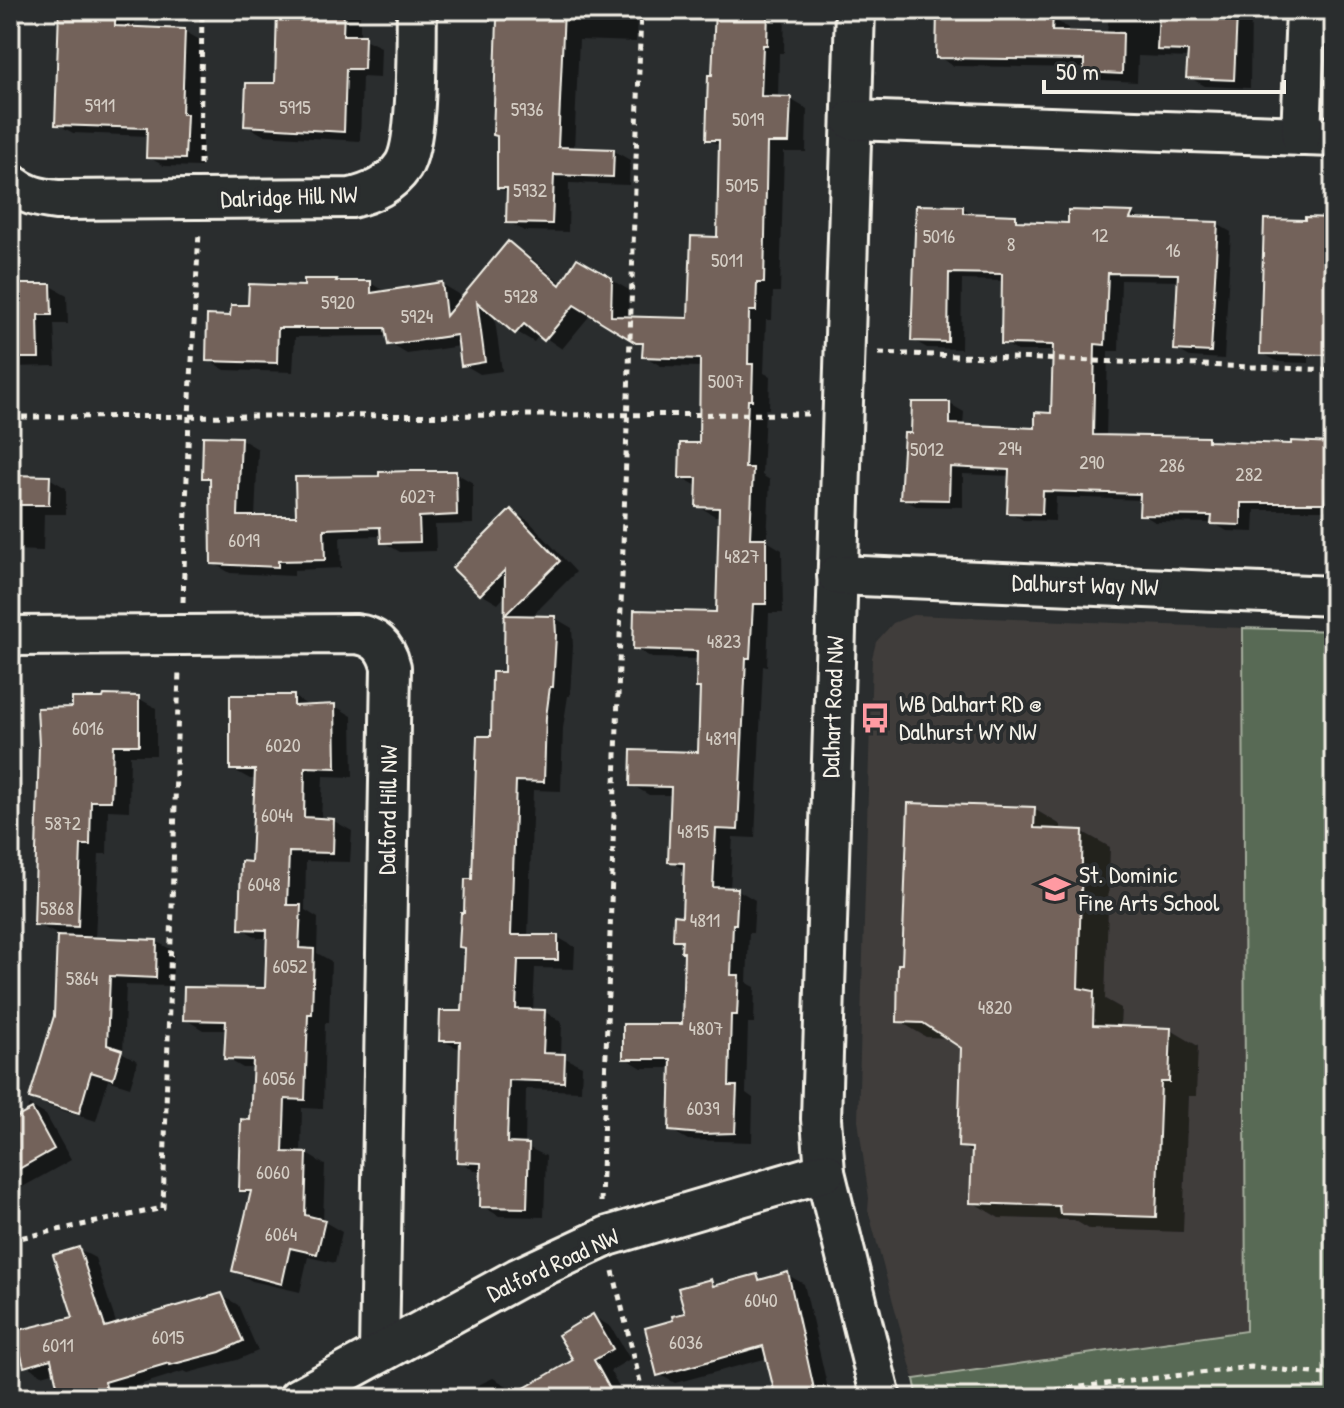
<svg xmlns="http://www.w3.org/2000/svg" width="1344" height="1408" viewBox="0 0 1344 1408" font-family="'Patrick Hand',sans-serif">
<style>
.built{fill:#403d3b}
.green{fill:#586a54;stroke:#a6ae9e;stroke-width:2}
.shadow{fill:#0007}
.building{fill:#73625a;stroke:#f4f1e8;stroke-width:2}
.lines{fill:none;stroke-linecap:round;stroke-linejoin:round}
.street-casing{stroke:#f4f1e8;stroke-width:44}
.path{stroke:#f4f1e8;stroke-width:5;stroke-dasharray:6 6;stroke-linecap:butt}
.street{stroke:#2a2d2e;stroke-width:38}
.labels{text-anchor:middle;stroke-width:8;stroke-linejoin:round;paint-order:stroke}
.number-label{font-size:20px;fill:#d4cdc4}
.street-label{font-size:24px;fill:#f4f1e8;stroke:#2a2d2e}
.poi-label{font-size:24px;fill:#f4f1e8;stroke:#2a2d2e;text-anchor:start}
</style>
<rect width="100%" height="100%" fill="#2a2d2e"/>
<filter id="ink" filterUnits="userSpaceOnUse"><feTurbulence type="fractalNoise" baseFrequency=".0125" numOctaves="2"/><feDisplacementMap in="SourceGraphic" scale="16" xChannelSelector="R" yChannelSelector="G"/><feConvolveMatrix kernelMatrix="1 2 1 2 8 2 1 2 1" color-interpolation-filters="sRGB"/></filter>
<g filter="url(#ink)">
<polygon class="built" points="913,615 1243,628 1246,1331 914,1379 868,1210 869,1198 858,1120 872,658 876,642 893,623"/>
<polygon class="green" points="1243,628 1334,631 1334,1398 1257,1398 1242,1394 1169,1398 918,1398 914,1379 1246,1331"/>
<g class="shadow">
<polygon points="60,10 135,10 135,29 184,31 200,40 197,123 203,126 201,167 164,166 148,157 149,136 73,133 57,124"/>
<polygon points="279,10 360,10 360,37 381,47 380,78 362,77 360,141 263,135 246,125 277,85"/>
<polygon points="502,10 637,10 636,42 579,40 574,149 614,151 630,160 629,185 569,183 568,232 524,231 508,222 508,193 499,187"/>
<polygon points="717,10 785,10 784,53 779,53 778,98 790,99 807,109 806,152 784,152 780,292 773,292 772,320 766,320 764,373 770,376 769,409 765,409 762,475 770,480 767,541 782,550 783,613 769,613 767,667 763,666 755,838 733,837 730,889 738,890 755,900 753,933 749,933 747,983 755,987 754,1023 748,1023 746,1093 753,1098 752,1142 688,1140 671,1130 672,1068 642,1068 625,1058 684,1026 686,952 684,943 675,938 684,918 686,871 670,861 672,795 649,795 632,785 700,754 702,690 698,687 699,659 652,658 635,648 718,614 721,516 715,516 698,506 699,487 681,477 701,445 702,367 661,366 644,356 645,346 592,313 562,349 540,334 534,342 517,332 494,313 502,371 480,374 463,364 460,346 407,354 390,344 389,336 295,337 293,372 225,370 208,360 232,318 250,307 336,281 340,283 370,283 386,292 442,284 459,294 460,302 508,244 525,253 563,284 577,260 629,290 628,319 690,320 718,239 721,146 708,139"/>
<polygon points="939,10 1026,10 1029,12 1029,18 1052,18 1068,28 1068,33 1107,34 1109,10 1251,10 1250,88 1205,86 1188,77 1189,58 1138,56 1137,82 1102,80 1086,71 1086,68 954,66 938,57"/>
<polygon points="963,208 976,216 1015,217 1026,223 1070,225 1070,212 1133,214 1146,222 1217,224 1231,232 1224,359 1190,357 1176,349 1180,281 1121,280 1119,351 1108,351 1106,438 1207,439 1215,444 1334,445 1334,510 1255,510 1254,532 1227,531 1213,523 1155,522 1142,514 1142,500 1056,497 1055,521 1023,520 1010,512 1011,476 963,474 963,507 916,506 902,498 913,435 950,404 964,412 963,426 1036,430 1053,415 1055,351 1017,351 1004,343 1004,281 962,280 961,349 927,348 913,340"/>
<polygon points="1334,220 1334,303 1310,302 1309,363 1278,362 1262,353"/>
<polygon points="51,286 67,295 68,324 54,324 56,366 10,367 10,314 15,314"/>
<polygon points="241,439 258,449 255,518 298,518 297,479 456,473 473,483 473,524 435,525 436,551 400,552 383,542 382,536 340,537 341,568 294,570 294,576 230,573 213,563 212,481 204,477"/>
<polygon points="10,477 49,478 66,488 66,514 44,514 43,551 10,550"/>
<polygon points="511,511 529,521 576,572 530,618 555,618 572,628 573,646 570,696 568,696 563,728 561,791 533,790 528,937 557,937 575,947 574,969 535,968 533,1011 545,1012 562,1022 561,1056 582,1066 581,1091 526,1089 525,1146 546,1156 544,1217 499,1216 482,1206 483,1172 476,1171 459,1161 462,1050 441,1040 464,1013 467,950 461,946 474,882 493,738 506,674 506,595 498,604 481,594"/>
<polygon points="294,697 311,707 335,706 352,716 353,777 323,776 321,820 334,821 352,831 350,862 306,861 305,910 318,918 317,953 331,961 329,1023 325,1023 323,1109 302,1108 301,1154 307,1154 325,1165 323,1221 342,1232 335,1263 308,1257 300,1292 252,1281 234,1270 252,1196 241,1190 252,1122 255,1068 243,1068 226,1058 227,1030 203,1030 185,1019 267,990 269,938 258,938 241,928 253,864 257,779 250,779 232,769"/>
<polygon points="138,698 156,708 156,755 130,755 129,811 108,810 107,854 99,854 95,939 157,942 174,951 172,986 126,985 123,1053 138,1061 130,1087 108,1080 96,1121 48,1106 32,1097 56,1016 59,935 36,924 74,709"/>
<polygon points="1034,809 1061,825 1061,831 1083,832 1110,847 1105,999 1121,1008 1120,1028 1171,1030 1198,1046 1196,1096 1188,1096 1183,1232 1089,1229 1074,1220 999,1218 972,1202 974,1154 960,1146 963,1047 949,1038 926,1037 899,1021 904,966"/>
<polygon points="29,1105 46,1115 71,1160 10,1194 10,1134 17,1146"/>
<polygon points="78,1249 95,1258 117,1326 221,1295 238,1305 258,1351 237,1360 188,1373 184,1371 120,1391 122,1396 115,1398 62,1398 56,1371 42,1375 26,1365 76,1319"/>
<polygon points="788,1275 804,1284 830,1398 778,1398 768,1358 675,1383 658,1374 676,1322 688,1314 711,1282 719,1286 757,1276 765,1281"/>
<polygon points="593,1316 611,1327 630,1359 610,1371 626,1398 530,1398 576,1360"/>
<polygon points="10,1363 17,1367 23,1398 10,1398"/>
<polygon points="493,1378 511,1388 517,1398 451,1398"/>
</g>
<g class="building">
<polygon points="59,10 115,10 115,26 185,29 182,114 187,114 185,159 146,158 147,128 55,125"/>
<polygon points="277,10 344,10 343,35 365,35 364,69 346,69 344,132 244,126 246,83 275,83"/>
<polygon points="500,10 564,10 558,147 614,149 613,177 554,175 552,224 506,223 507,188 497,188 497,136 493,135 497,20 500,19"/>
<polygon points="715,10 768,10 767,45 763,45 761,96 791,97 789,143 767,143 764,283 757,283 756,311 749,311 748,364 753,364 752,400 748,400 745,468 753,468 750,538 766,538 766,604 753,604 750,658 746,658 738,830 716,829 713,887 738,888 736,924 733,924 731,975 739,975 737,1015 731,1015 729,1086 737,1086 735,1133 702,1134 669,1131 671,1059 623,1059 623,1024 682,1024 684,952 681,952 682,940 673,940 674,915 682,916 684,863 668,862 671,787 630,786 631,750 698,752 700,688 696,688 697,651 633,649 634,610 716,612 719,508 696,507 697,478 679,478 680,443 699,443 700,359 642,357 643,343 636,343 574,305 544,341 524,324 515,334 477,302 485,362 461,366 457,335 388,345 385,328 278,328 277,363 206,361 207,315 230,316 231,305 248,305 249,284 304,286 304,279 337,279 336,281 371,281 371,293 442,282 446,316 508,241 560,285 577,258 612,278 611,316 688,318 691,236 717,237 719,140 706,140 708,75 712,75"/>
<polygon points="937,10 1013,10 1013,16 1053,16 1052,31 1123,33 1122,74 1084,72 1084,60 936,58"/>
<polygon points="1177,11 1237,14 1234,80 1186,78 1188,51 1157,50 1159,12"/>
<polygon points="916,205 963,206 963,213 1016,215 1016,221 1068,223 1068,210 1133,212 1130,219 1218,222 1211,352 1174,350 1178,274 1108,273 1105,345 1095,344 1093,435 1208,437 1208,441 1291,444 1291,441 1334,443 1334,494 1326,493 1325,503 1241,503 1241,525 1211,524 1212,516 1139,515 1140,494 1043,491 1042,514 1007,513 1009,470 950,467 949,500 900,499 904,433 911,433 912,402 950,402 950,424 1035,428 1035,412 1051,413 1053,345 1001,344 1002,274 949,273 948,342 911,341"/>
<polygon points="1305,217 1334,218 1334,355 1260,354 1264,219 1305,220"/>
<polygon points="13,284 51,284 52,315 38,315 39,358 10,358"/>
<polygon points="203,436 241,437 238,516 296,516 295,477 379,476 379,472 410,471 456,471 457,515 419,517 420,542 381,543 380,527 324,529 325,560 278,561 278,567 211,564 210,478 202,478"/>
<polygon points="10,475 50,476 49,505 10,505"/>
<polygon points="511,509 560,561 505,615 555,616 556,635 553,687 550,687 546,717 544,782 516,781 511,935 558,935 558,960 518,960 516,1009 545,1010 543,1053 565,1054 564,1082 509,1080 507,1143 529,1144 527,1208 480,1207 481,1163 457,1162 460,1041 439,1041 440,1011 462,1011 465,948 459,947 461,913 464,913 465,879 472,879 477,736 491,736 492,672 504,672 505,570 480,595 452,568"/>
<polygon points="104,695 139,696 139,745 113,745 111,801 91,801 90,845 81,845 78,927 34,925 39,745 37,708 72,707 72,698 103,698"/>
<polygon points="230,695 294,695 294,706 335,704 336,768 305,767 304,817 334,819 333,853 289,852 287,905 301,905 299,948 314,949 312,1014 308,1014 305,1100 285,1099 283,1152 307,1153 305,1215 325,1220 317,1254 290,1248 282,1284 232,1271 251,1191 239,1191 241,1119 250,1120 253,1060 224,1059 226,1021 183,1020 184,987 265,988 267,930 239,929 241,861 251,862 255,770 230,770"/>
<polygon points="908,803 1035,807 1034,828 1083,830 1078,988 1094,991 1093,1025 1171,1028 1169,1082 1161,1082 1156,1217 1060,1214 1059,1206 970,1203 972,1148 958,1147 961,1048 923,1023 897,1022 898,964 902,964"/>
<polygon points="57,936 157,940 156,978 110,976 107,1045 122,1050 113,1079 91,1072 79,1113 29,1098 54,1016"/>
<polygon points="32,1109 54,1149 10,1174 10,1121"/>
<polygon points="79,1247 105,1327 222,1293 243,1341 220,1352 170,1365 169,1363 105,1382 106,1387 60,1398 51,1359 24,1367 15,1331 73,1317 53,1255"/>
<polygon points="788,1272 816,1398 776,1398 763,1346 657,1376 645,1328 673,1320 672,1316 685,1313 678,1288 711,1279 713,1286 757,1274 759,1280"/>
<polygon points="593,1314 613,1349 594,1360 615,1398 507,1398 573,1360 558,1335"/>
</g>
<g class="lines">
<g class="street-casing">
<g id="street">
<polyline points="855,10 821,1119 825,1172 881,1398"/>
<polyline points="852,120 1334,137"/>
<polyline points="1301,136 1306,10"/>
<path d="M 10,183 C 25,195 38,198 57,200 L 351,198 C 372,193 390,185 403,166 C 419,142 416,44 417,10"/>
<polyline points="837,575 1334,596"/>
<path d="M 10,636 L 355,634 C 376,636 386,647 391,667 L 379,1353"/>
<polyline points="298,1398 518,1278 608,1236 825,1172"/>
</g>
</g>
<g class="path">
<polyline points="200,165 202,10"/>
<polyline points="879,353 1334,370"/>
<polyline points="10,417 811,414"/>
<polyline points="183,602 189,416 199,232"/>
<polyline points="601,1202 641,10"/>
<polyline points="10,1240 163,1208 179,670"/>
<polyline points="613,1271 644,1398"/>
<polyline points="985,1398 1251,1367 1334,1375"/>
</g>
<use href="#street" class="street"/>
</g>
</g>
<defs>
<g id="bus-bare" transform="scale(2.4)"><path d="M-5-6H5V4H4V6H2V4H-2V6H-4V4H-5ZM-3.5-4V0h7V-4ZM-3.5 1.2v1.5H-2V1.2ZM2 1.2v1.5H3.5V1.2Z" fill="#ff9aa2" stroke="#2a2d2e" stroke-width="2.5" paint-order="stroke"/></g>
<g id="school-bare" transform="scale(2.4)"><path d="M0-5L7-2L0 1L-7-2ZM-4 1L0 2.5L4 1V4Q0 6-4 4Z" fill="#ff9aa2" stroke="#2a2d2e" stroke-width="2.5" paint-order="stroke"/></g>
</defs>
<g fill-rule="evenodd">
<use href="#bus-bare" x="875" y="718"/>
<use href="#school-bare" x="1055" y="889"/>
</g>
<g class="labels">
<g class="number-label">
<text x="100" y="112">5911</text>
<text x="295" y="114">5915</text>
<text x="527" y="116">5936</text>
<text x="748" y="126">5019</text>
<text x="742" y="192">5015</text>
<text x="530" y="197">5932</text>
<text x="1100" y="242">12</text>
<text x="939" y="243">5016</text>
<text x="1011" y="251">8</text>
<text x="1173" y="257">16</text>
<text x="727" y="267">5011</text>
<text x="521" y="303">5928</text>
<text x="338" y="309">5920</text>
<text x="417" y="323">5924</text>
<text x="726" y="388">5007</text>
<text x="1010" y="455">294</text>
<text x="927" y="456">5012</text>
<text x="1092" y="469">290</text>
<text x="1172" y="472">286</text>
<text x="1249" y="481">282</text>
<text x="418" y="503">6027</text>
<text x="244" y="547">6019</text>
<text x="742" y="563">4827</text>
<text x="724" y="648">4823</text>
<text x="88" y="735">6016</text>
<text x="721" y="745">4819</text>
<text x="283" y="752">6020</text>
<text x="277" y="822">6044</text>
<text x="63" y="830">5872</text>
<text x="693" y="838">4815</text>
<text x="264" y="891">6048</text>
<text x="57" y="915">5868</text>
<text x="705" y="927">4811</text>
<text x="290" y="973">6052</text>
<text x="82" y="985">5864</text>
<text x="995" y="1014">4820</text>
<text x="706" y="1035">4807</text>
<text x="279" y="1085">6056</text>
<text x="703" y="1115">6039</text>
<text x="273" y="1179">6060</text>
<text x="281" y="1241">6064</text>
<text x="761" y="1307">6040</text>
<text x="168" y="1344">6015</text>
<text x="686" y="1349">6036</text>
<text x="58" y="1352">6011</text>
</g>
<g class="street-label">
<text transform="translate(289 197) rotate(-2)" y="8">Dalridge Hill NW</text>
<text transform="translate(1085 585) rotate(2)" y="8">Dalhurst Way NW</text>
<text transform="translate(833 707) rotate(-88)" y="8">Dalhart Road NW</text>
<text transform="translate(388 810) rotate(-89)" y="8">Dalford Hill NW</text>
<text transform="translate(553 1265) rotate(-25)" y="8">Dalford Road NW</text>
</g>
<g class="poi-label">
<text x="899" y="712">WB Dalhart RD @<tspan x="899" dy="28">Dalhurst WY NW</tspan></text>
<text x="1079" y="883">St. Dominic<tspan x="1079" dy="28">Fine Arts School</tspan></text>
</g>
</g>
<rect width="1344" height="1408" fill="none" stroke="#2a2d2e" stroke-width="40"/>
<rect x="20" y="20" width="1304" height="1368" fill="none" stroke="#f4f1e8" stroke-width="3" filter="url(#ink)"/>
<path d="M1044 80v12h240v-12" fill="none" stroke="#f4f1e8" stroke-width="4"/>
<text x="1056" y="80" font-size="24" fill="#f4f1e8" stroke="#2a2d2e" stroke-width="6" paint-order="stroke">50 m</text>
</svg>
